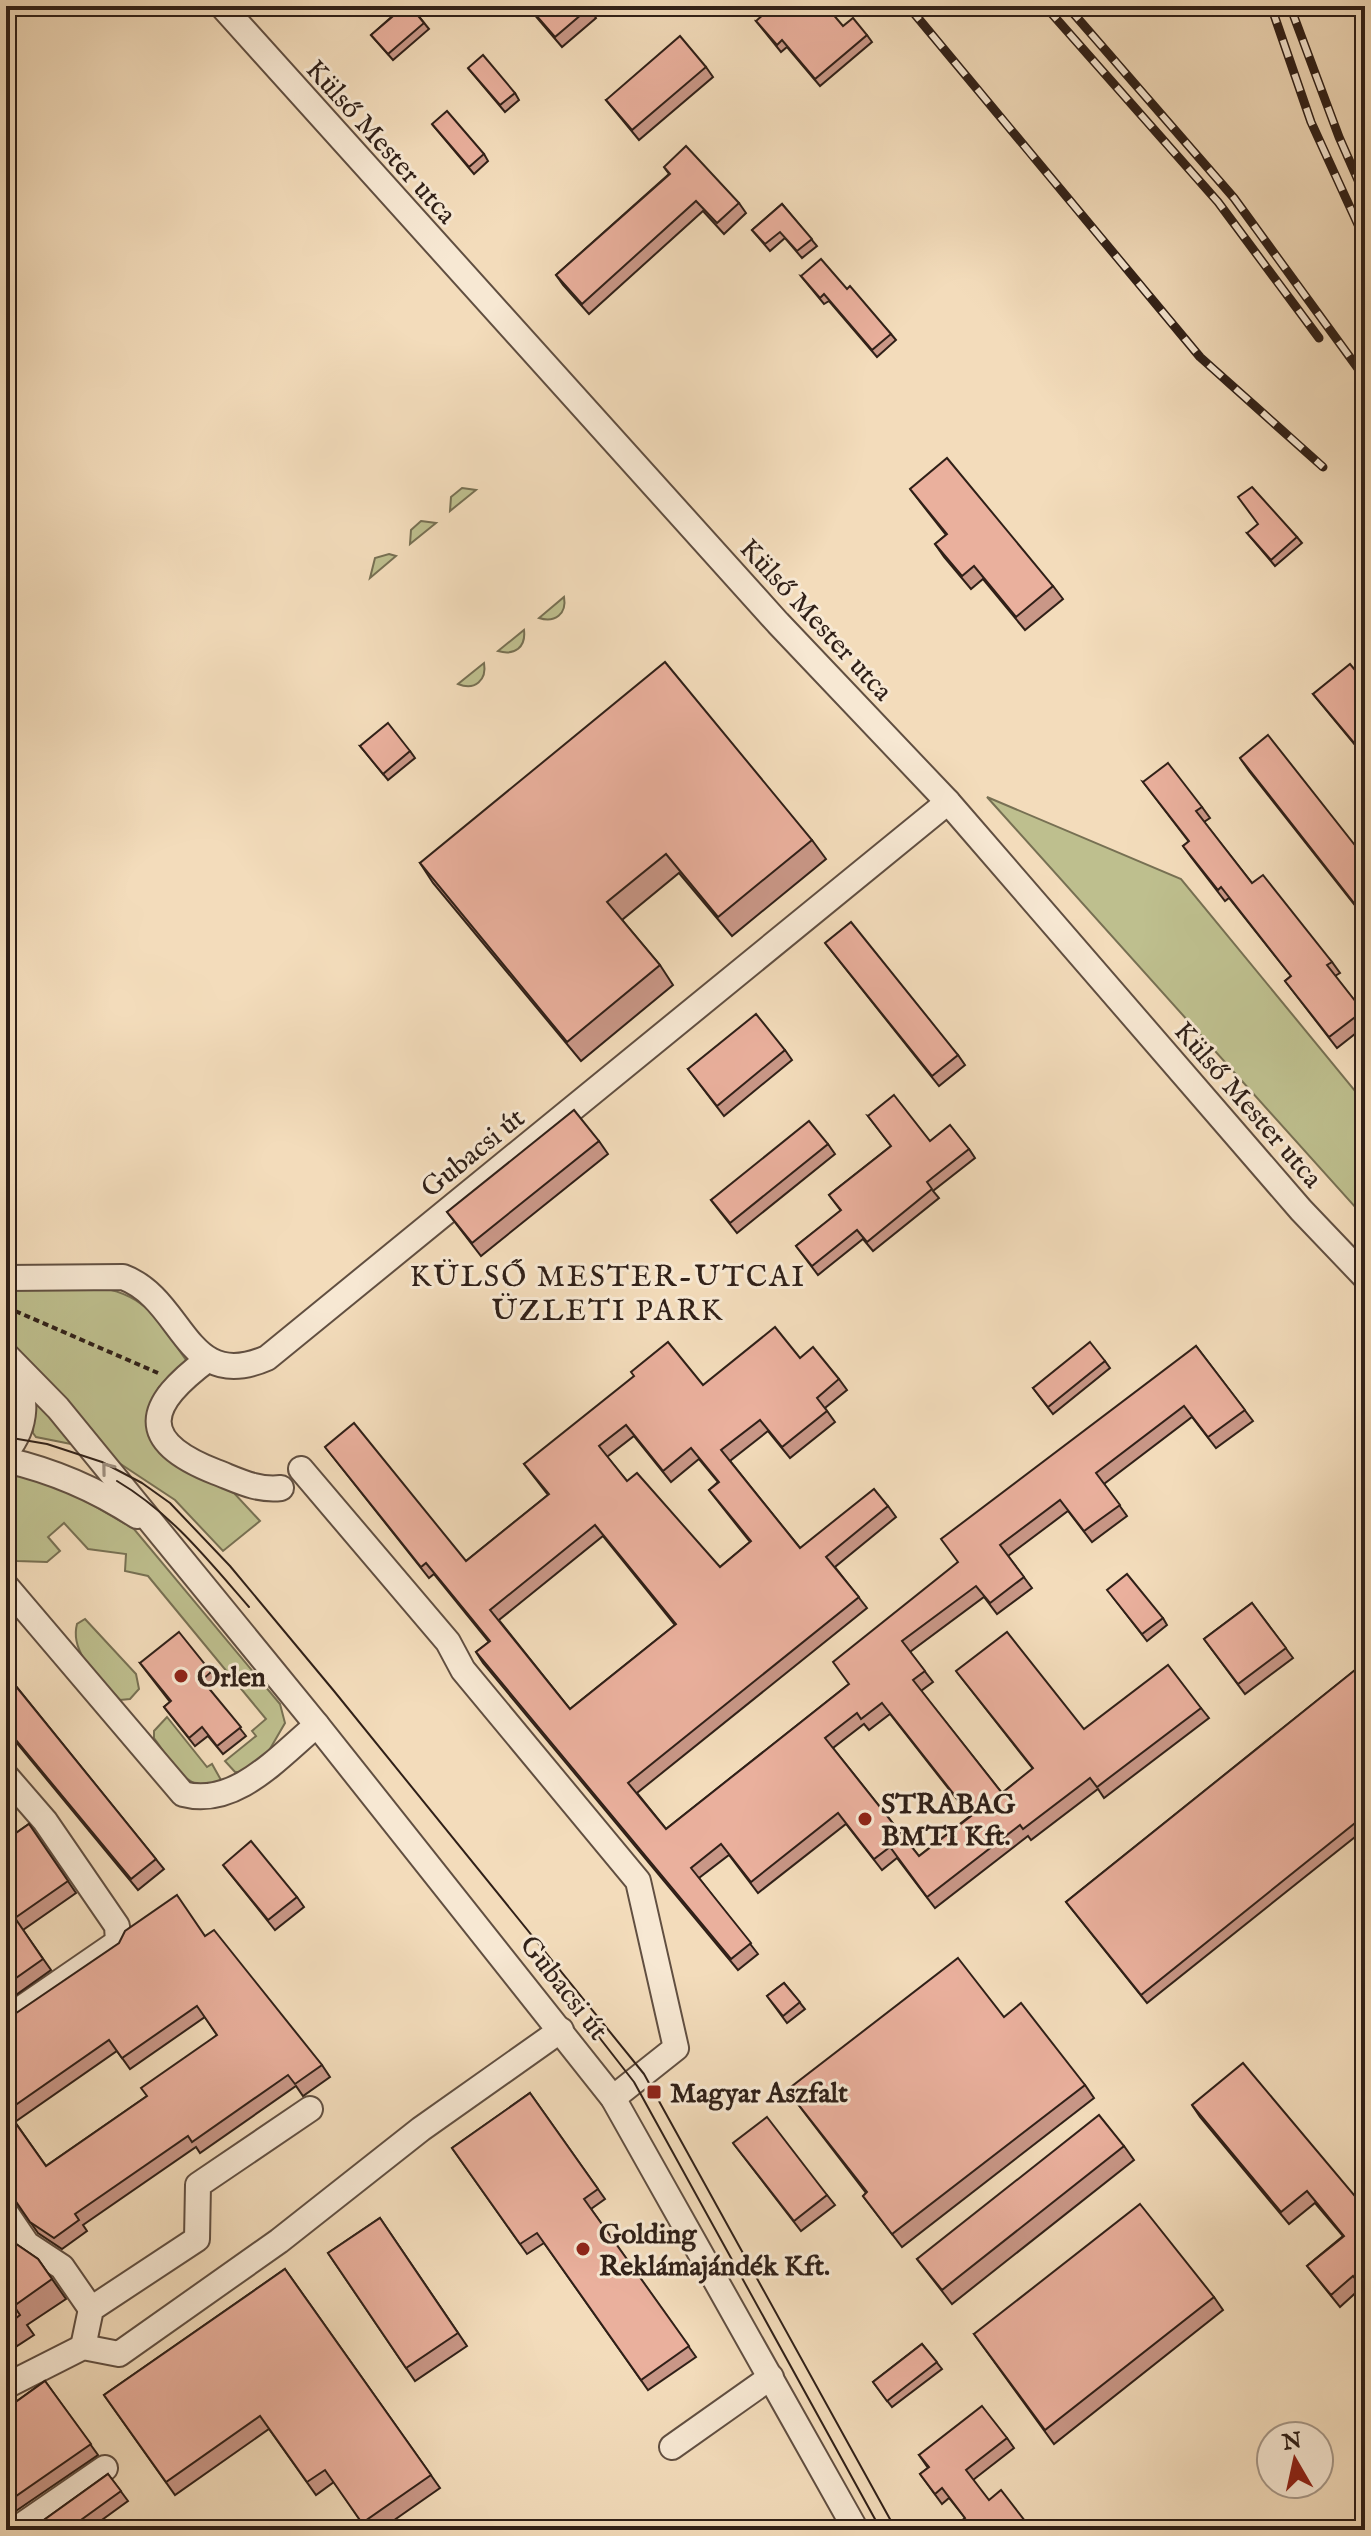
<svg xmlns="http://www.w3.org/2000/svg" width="1371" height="2536" viewBox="0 0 1371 2536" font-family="'IM FELL English',serif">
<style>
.green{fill:#bebf8e;stroke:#777053;stroke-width:2}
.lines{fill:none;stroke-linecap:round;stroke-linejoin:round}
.minor-casing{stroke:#614f41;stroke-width:28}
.path{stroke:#302018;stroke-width:4;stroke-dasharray:6 4;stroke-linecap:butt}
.minor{stroke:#f7e8d3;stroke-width:24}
.tram{stroke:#302018;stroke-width:2}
.rail-casing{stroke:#302018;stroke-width:9}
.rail{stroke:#f7e8d3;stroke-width:6;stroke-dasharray:18;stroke-linecap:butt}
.wall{fill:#c99787;stroke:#302018;stroke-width:2;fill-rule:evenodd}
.building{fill:#eab09d;stroke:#302018;stroke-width:2;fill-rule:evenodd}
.oneway{stroke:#9d8e7f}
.poi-dot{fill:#8f2418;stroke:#f7e8d3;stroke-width:3}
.labels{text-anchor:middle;stroke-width:6;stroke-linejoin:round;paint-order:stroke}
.street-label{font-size:28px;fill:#302018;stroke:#f7e8d3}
.poi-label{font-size:28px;font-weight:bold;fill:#302018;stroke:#f7e8d3;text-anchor:start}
.neighbourhood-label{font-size:30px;letter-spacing:2px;fill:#302018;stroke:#f7e8d3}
</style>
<rect width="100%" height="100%" fill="#f3dcbb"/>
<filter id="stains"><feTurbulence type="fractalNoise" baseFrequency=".0025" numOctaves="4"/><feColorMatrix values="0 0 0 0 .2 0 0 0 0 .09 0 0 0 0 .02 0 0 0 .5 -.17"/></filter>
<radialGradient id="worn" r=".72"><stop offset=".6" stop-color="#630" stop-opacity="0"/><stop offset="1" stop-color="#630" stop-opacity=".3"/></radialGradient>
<g class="green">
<polygon points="462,488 476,490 450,511 451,497"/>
<polygon points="421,521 436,523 410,544 411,530"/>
<polygon points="389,554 396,556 370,578 375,558"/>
<path d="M 564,597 C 567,614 555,623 539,618 Z"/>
<path d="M 524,630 C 526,647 515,656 498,651 Z"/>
<path d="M 484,663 C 487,680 475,691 458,684 Z"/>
<polygon points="987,797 1181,879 1365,1103 1365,1218"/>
<path d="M 96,1287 C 149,1294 160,1324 189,1364 L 159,1387 L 152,1402 L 210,1481 L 234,1493 L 260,1521 L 223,1551 L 175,1500 L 107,1455 L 6,1342 L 6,1290 Z"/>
<polygon points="34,1396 71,1441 71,1444 36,1437 33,1433"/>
<polygon points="14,1474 26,1475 60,1486 134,1529 280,1704 285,1723 267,1754 241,1772 235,1772 225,1761 256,1736 252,1731 266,1719 148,1576 125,1571 126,1554 88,1549 64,1523 48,1537 60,1551 47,1562 17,1561 6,1556 6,1477"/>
<path d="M 85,1619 L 136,1674 L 139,1689 L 130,1699 L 120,1700 C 101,1679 69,1654 77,1624 Z"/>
<path d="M 167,1717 L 207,1767 L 212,1764 L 221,1780 C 190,1800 170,1759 154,1738 L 154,1731 Z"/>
</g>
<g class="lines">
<g class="minor-casing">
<g id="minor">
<polyline points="222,6 778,623 948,802 1301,1210 1365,1277"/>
<path d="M 6,1278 L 123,1277 C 185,1300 185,1394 267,1358 L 948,802"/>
<polyline points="6,1355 58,1408 317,1725 613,2098 856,2530"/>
<path d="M 207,1360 C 147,1405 135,1440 216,1472 C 237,1480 257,1491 281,1488"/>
<path d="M 6,1452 C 29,1424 26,1397 15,1365"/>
<path d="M 6,1460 C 54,1471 96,1489 137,1516"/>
<polyline points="301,1469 448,1642 463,1670 638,1881 676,2048 613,2098"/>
<path d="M 6,1586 L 183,1794 C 236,1808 279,1756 317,1725"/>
<polyline points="6,1776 45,1821 117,1926 118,1942 6,2019"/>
<polyline points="6,2213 27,2244 62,2267 91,2309"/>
<polyline points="83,2347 91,2309 197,2239 198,2185 310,2109"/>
<polyline points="6,2386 83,2347 119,2354 279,2241 421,2129 561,2030"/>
<polyline points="672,2447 771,2377"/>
<polyline points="15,2530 105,2468"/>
</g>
</g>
<polyline class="path" points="6,1307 158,1373"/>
<use href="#minor" class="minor"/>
<g class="tram">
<polyline points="6,1437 47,1444 102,1462 142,1483 170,1503 230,1566 334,1691 644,2074 896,2530"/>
<path d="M 117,1481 C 171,1513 208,1560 249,1607"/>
<polyline points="595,2032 634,2082 881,2530"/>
</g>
<g class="rail-casing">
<g id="rail">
<polyline points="908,6 1200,357 1323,467"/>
<polyline points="1045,6 1218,202 1319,338"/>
<polyline points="1067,6 1234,198 1365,378"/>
<polyline points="1271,6 1311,122 1365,240"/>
<polyline points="1290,6 1339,137 1365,196"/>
</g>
</g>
<use href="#rail" class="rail"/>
</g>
<g class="wall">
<polygon points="392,6 425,6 416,13 429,29 393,60 371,35 397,12"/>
<polygon points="527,6 587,6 596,18 562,47"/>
<polygon points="756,21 843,26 867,35 872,42 820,86 787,47 781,52"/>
<polygon points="706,67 713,77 639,140 606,100"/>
<polygon points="468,68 515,93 519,100 505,112"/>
<polygon points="432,124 484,154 488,161 474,174"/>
<polygon points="664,167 739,203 746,213 724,234 703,211 589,314 563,285 556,275 669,174"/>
<polygon points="782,204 817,246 802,258 785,238 770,251 752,230"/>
<polygon points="801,276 847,289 891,334 896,340 877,357 829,301 824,304"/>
<polygon points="910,489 1053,586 1063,599 1025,630 983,579 971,589 944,557 935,544 946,535"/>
<polygon points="1247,533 1297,537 1302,543 1275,566"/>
<polygon points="1365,682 1365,757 1313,694"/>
<polygon points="360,746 410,751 415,758 388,780"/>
<polygon points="1240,758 1365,858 1365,918 1249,771"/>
<polygon points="1143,782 1202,807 1210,818 1204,822 1252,883 1332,962 1340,973 1335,976 1365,1014 1365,1026 1337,1048 1285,981 1291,976 1229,898 1225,901 1191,857 1183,846 1189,842"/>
<polygon points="812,840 826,859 732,936 679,873 622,920 660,965 673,985 581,1061 433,883 420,863"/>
<polygon points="825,943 958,1055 965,1065 939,1086"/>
<polygon points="785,1050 792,1060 724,1116 688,1069"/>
<polygon points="868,1116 930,1141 969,1149 975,1158 933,1191 939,1198 873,1251 863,1239 818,1275 796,1246 841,1211 829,1195 891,1146"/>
<polygon points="599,1141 608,1154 481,1256 447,1212"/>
<polygon points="828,1144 835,1154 737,1233 711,1200"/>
<path d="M 1196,1346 L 1253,1421 L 1216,1448 L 1192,1417 L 1104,1484 L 1127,1516 L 1092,1542 L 1068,1511 L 1008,1556 L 1032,1588 L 997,1614 L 984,1597 L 910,1652 L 933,1682 L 921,1691 L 1002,1793 L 1033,1769 L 956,1671 L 1084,1729 L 1201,1708 L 1209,1718 L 1104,1798 L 1098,1789 L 1031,1840 L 1028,1836 L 935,1908 L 897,1858 L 882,1870 L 846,1824 L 758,1893 L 729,1855 L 699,1878 L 758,1954 L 738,1970 L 483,1663 L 476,1652 L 489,1642 L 434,1574 L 429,1578 L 325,1447 L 466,1561 L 548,1495 L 524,1464 L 703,1385 L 800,1358 L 839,1379 L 847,1390 L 825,1408 L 835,1422 L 790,1458 L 768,1431 L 730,1461 L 800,1548 L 888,1506 L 896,1517 L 835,1567 L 867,1608 L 637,1793 L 666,1829 L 849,1684 L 958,1562 ZM 634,1436 L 671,1482 L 699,1459 L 718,1482 L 709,1490 L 750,1542 L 720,1567 L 627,1481 L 607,1457 ZM 603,1536 L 675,1625 L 570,1709 L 499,1620 ZM 890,1714 L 970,1816 L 919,1856 L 833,1748 L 864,1724 L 869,1730 Z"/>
<polygon points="1105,1361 1110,1368 1053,1414 1033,1388"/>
<polygon points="1112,1596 1163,1618 1167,1625 1147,1641"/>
<polygon points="1252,1603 1293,1658 1245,1694 1204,1639"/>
<polygon points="1365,1662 1365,1829 1147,2003 1066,1902"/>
<polygon points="140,1663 211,1672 217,1681 208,1688 246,1736 223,1754 208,1736 195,1746 164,1707 170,1702"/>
<polygon points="6,1674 164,1869 138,1890 6,1730"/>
<polygon points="29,1824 76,1893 23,1930 51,1970 6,2002 6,1840"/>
<polygon points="223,1865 297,1897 304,1907 275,1930"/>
<path d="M 205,1936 L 322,2065 L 330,2077 L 303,2096 L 296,2086 L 200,2153 L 196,2147 L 83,2225 L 87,2231 L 62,2249 L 38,2233 L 6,2187 L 6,2020 ZM 205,2017 L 217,2035 L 147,2096 L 46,2166 L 15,2122 L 117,2051 L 130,2069 Z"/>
<polygon points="784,1983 805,2009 787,2023 767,1996"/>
<polygon points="1004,2017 1085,2085 1094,2098 902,2247 863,2196 866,2193 787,2090"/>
<polygon points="530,2093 605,2199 591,2209 696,2357 648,2390 544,2243 527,2254 452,2148"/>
<polygon points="1192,2105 1365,2208 1365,2292 1361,2288 1340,2307 1307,2266 1343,2236 1315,2203 1289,2224 1200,2117"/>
<polygon points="733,2143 827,2195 835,2205 801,2231"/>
<polygon points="1124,2146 1134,2160 952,2304 917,2259"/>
<polygon points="380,2218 467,2346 415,2381 328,2253"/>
<polygon points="6,2237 38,2259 66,2299 27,2325 34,2335 17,2346 11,2337 6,2340"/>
<polygon points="285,2269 440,2488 380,2530 367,2530 334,2482 316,2495 269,2429 175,2495 104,2395"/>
<polygon points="1214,2297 1223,2310 1054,2444 974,2334"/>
<polygon points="922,2344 942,2369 892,2407 873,2382"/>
<polygon points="45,2381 98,2455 10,2515 6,2510 6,2409"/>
<polygon points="1007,2438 1014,2448 973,2480 965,2518 949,2498 942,2504 920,2474 928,2468 919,2455"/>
<polygon points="108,2474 128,2501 88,2530 30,2530"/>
</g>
<g class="building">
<polygon points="393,6 412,6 411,7 424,23 388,54 371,35 398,12"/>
<polygon points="528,6 587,6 589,8 555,37"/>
<polygon points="773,6 826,6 843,26 853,18 867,35 815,79 782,40 777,45 756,21"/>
<polygon points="680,36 706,67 632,130 606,100"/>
<polygon points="483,55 515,93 500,105 468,68"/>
<polygon points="447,111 484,154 469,167 432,124"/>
<polygon points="686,146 739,203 717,223 696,201 582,304 556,275 670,174 664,167"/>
<polygon points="782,204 812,239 797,251 780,232 765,244 752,230"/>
<polygon points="821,259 847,289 850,286 891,334 872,350 824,294 820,298 801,276"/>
<polygon points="947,458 1053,586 1016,617 974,566 962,576 935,544 947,534 910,489"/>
<polygon points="1252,487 1297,537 1271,560 1247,533 1258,524 1238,497"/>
<polygon points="665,662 812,840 718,917 666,854 607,902 660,965 567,1042 420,863"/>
<polygon points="1350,664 1365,682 1365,756 1313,694"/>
<polygon points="388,723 410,751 383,774 360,746"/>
<polygon points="1268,735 1365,858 1365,917 1240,758"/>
<polygon points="1168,763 1202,807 1196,811 1252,883 1263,875 1332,962 1327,965 1363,1011 1329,1037 1285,981 1291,976 1221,887 1218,890 1183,846 1189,841 1143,782"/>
<polygon points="851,922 958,1055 932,1076 825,943"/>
<polygon points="756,1014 785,1050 717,1106 688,1069"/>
<polygon points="894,1095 930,1141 950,1125 969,1149 927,1182 932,1189 867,1242 857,1230 812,1266 796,1246 841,1210 829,1195 891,1146 868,1116"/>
<polygon points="574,1110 599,1141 472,1243 447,1212"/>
<polygon points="809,1121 828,1144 730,1223 711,1200"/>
<path d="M 775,1327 L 800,1358 L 813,1347 L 839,1379 L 817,1398 L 827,1411 L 782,1447 L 760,1420 L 721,1450 L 800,1548 L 874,1489 L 888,1506 L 826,1557 L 859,1597 L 628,1783 L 666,1829 L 849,1684 L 833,1662 L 958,1562 L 941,1539 L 1196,1346 L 1245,1410 L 1208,1437 L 1184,1406 L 1096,1473 L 1120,1505 L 1084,1531 L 1060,1500 L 1000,1545 L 1024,1577 L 990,1603 L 976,1586 L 902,1641 L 925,1671 L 913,1680 L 1002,1793 L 1033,1768 L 956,1671 L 1007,1632 L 1084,1729 L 1168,1665 L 1201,1708 L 1097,1787 L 1090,1778 L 1023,1829 L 1020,1825 L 927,1897 L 890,1847 L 874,1859 L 838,1813 L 751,1882 L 721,1844 L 691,1868 L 751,1943 L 731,1959 L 476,1652 L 490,1641 L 426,1563 L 421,1567 L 325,1447 L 354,1423 L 466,1561 L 549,1494 L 524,1464 L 634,1376 L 631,1372 L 668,1342 L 703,1385 ZM 626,1425 L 663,1471 L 691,1448 L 719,1482 L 709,1490 L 751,1541 L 720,1567 L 637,1473 L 627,1481 L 599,1446 ZM 595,1525 L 676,1624 L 570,1709 L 490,1610 ZM 882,1703 L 971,1816 L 919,1856 L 825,1738 L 857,1713 L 861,1719 Z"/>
<polygon points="1090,1342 1105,1361 1048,1407 1033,1388"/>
<polygon points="1127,1574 1163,1618 1142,1634 1107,1590"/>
<polygon points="1252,1603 1286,1648 1238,1684 1204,1639"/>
<polygon points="179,1632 211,1672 202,1680 241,1727 217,1746 202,1727 189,1738 164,1707 171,1701 140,1663"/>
<polygon points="1365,1662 1365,1815 1141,1995 1066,1902"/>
<polygon points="6,1674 156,1859 131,1879 6,1728"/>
<polygon points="29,1824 68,1881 15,1918 43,1959 6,1985 6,1840"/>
<polygon points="251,1841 297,1897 268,1920 223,1865"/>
<path d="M 177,1895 L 205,1936 L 214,1930 L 322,2065 L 295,2084 L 288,2075 L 192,2142 L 188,2136 L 75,2214 L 79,2220 L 54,2238 L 30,2222 L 6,2187 L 6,2020 L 119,1943 L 125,1931 ZM 197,2006 L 217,2035 L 141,2088 L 147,2096 L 46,2166 L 7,2111 L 109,2040 L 122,2058 Z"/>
<polygon points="958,1958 1004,2017 1021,2003 1085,2085 892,2234 863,2196 867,2192 787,2090"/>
<polygon points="784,1983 800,2002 783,2016 767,1996"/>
<polygon points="1243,2063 1365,2208 1365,2290 1353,2276 1331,2295 1307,2266 1344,2236 1307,2191 1281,2212 1192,2105"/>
<polygon points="530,2093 598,2189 584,2199 689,2346 641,2380 537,2233 520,2244 452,2148"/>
<polygon points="1099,2115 1124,2146 942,2290 917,2259"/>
<polygon points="767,2117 827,2195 794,2221 733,2143"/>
<polygon points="1140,2204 1214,2297 1045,2430 974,2334"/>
<polygon points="380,2218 458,2333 406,2368 328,2253"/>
<polygon points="6,2237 38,2259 52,2279 14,2306 20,2315 6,2326"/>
<polygon points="285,2269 431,2475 362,2523 325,2470 307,2482 260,2416 166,2482 104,2395"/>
<polygon points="922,2344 937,2362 887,2401 873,2382"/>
<polygon points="45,2381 91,2444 6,2503 6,2409"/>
<polygon points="982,2406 1007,2438 966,2470 989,2500 1001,2490 1032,2530 956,2530 953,2527 965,2518 942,2488 935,2494 920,2474 929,2467 919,2455"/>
<polygon points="108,2474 121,2491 67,2530 30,2530"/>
<polygon points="665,2521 672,2530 654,2530"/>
</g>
<defs><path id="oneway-chevron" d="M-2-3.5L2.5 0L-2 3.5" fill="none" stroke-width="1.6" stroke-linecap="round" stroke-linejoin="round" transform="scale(2)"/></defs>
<use class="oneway" href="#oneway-chevron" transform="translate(107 1468) rotate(-129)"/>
<g class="poi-dot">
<circle cx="181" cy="1676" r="8"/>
<circle cx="865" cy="1819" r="8"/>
<rect x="646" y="2084" width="16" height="16" rx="4"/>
<circle cx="583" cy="2249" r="8"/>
</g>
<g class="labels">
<g class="street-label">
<text transform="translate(382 141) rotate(48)" y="10">Külső Mester utca</text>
<text transform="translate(817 619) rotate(47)" y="10">Külső Mester utca</text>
<text transform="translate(1249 1104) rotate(49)" y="10">Külső Mester utca</text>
<text transform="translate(472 1152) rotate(-39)" y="10">Gubacsi út</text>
<text transform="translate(565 1987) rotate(52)" y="10">Gubacsi út</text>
</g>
<g class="poi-label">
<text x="197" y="1686">Orlen</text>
<text x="881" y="1813">STRABAG<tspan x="881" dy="32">BMTI Kft.</tspan></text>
<text x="670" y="2102">Magyar Aszfalt</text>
<text x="599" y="2243">Golding<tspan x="599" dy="32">Reklámajándék Kft.</tspan></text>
</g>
<g class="neighbourhood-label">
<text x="608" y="1286">KÜLSŐ MESTER-UTCAI<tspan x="608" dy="34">ÜZLETI PARK</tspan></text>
</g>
</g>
<rect width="1371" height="2536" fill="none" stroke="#f3dcbb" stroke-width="32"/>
<rect x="8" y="8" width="1355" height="2520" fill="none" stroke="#302018" stroke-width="4"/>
<rect x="16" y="16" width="1339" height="2504" fill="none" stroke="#302018" stroke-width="2"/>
<g transform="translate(1295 2460) rotate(351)"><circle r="38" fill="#f7e8d3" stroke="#a79888" stroke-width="2"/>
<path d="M0-6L14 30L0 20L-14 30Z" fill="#8f2418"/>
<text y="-12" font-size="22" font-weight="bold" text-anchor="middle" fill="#302018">N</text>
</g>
<rect width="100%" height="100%" filter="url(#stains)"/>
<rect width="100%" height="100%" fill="url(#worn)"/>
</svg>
